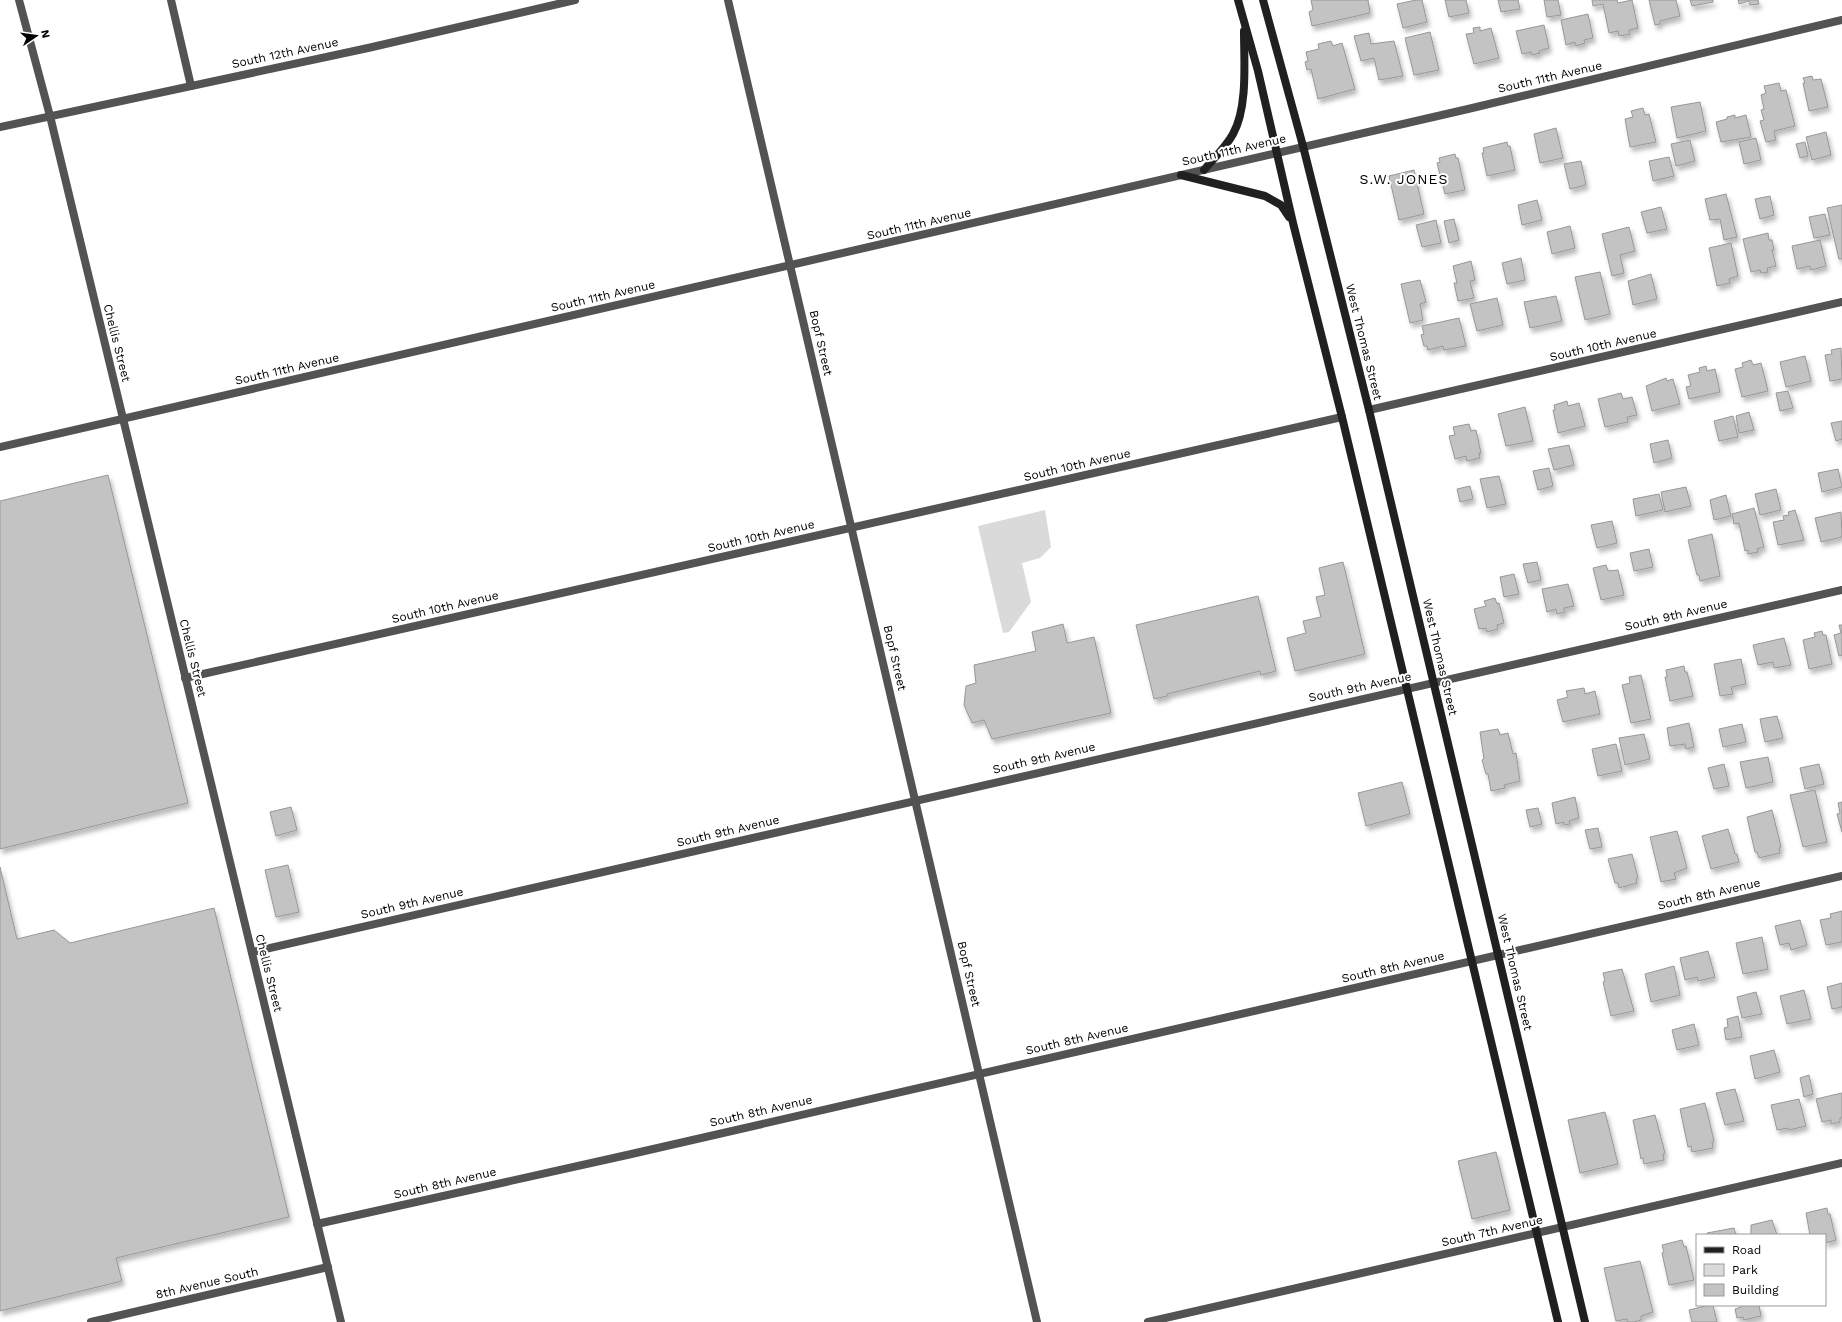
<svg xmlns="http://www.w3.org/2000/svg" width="1842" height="1322" viewBox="0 0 1842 1322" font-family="'Work Sans',sans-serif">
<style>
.park{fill:#dadada}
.building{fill:#c3c3c3;stroke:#979797;filter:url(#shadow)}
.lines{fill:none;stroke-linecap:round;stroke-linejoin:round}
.street{stroke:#535353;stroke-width:8}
.secondary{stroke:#202020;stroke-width:8}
.labels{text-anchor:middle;stroke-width:4;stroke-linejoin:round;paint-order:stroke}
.street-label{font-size:12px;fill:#000;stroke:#fff}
.quarter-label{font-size:14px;letter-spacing:1px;fill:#000;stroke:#fff}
</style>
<defs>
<filter id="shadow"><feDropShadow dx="2.5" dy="4.5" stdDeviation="2" flood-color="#0004"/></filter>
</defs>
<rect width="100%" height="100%" fill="#fff"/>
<polygon class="park" points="1045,510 1051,547 1040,558 1022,563 1031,602 1009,632 1003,633 978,526"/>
<g class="building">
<polygon points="1311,0 1368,0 1370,13 1312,26 1309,12 1313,10"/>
<polygon points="1416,0 1422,0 1427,22 1403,28 1397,4"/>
<polygon points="1445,0 1466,0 1469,13 1449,17"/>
<polygon points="1498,0 1518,0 1520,9 1501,12"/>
<polygon points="1544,0 1558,0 1561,15 1547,17"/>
<polygon points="1592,0 1617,0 1618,3 1632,0 1638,28 1629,30 1630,34 1619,36 1618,31 1609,33 1603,4 1593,6"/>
<polygon points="1649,0 1676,0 1680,16 1660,21 1660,24 1655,25"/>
<polygon points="1690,0 1713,0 1713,2 1692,6"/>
<polygon points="1738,0 1758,0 1759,4 1750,5 1749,1 1739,4"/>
<polygon points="1588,14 1593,38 1584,40 1585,43 1576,46 1575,42 1566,45 1561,20"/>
<polygon points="1544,25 1549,48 1539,51 1540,53 1532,55 1531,52 1522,54 1516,31"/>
<polygon points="1480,27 1480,31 1491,28 1499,58 1474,64 1466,34 1474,33 1473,28"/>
<polygon points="1430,32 1439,70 1414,75 1405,38"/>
<polygon points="1369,33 1371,44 1394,41 1403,76 1379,80 1374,58 1361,61 1354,36"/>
<polygon points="1331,41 1333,46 1342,43 1355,89 1318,99 1311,69 1307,70 1305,62 1308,61 1306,52 1319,49 1318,44"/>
<polygon points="1812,76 1813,80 1821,79 1828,107 1809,111 1803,83 1805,83 1803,78"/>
<polygon points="1779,83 1781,91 1786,90 1795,126 1774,131 1776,140 1766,142 1760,121 1764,120 1761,110 1764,109 1761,95 1766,93 1764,86"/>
<polygon points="1700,102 1706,131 1677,138 1671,107"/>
<polygon points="1643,108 1645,115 1649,114 1656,142 1630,147 1625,119 1633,117 1631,111"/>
<polygon points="1735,115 1735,118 1746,115 1751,137 1721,142 1716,122 1727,119 1727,117"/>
<polygon points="1556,128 1563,158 1540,163 1534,134"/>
<polygon points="1826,132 1831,155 1812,160 1806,137"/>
<polygon points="1756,138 1761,160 1744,164 1739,142"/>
<polygon points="1690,140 1695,161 1676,166 1671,144"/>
<polygon points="1507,142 1508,146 1510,146 1515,170 1487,176 1482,153 1484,153 1483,148"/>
<polygon points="1805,142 1808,156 1800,158 1796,144"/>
<polygon points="1455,154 1456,158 1458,158 1465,190 1445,194 1437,163 1440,162 1439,158"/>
<polygon points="1669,157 1674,176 1653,181 1649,161"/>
<polygon points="1581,161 1586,185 1570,189 1564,164"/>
<polygon points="1414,170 1424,214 1399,220 1389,176"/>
<polygon points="1726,194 1737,237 1724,240 1720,219 1710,220 1705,199"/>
<polygon points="1770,196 1774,215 1760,219 1755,199"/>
<polygon points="1537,200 1542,220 1522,225 1518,205"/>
<polygon points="1842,205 1842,259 1839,259 1827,208"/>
<polygon points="1661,207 1667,229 1647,233 1641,212"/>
<polygon points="1825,214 1830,235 1814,238 1809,217"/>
<polygon points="1454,219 1459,240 1449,243 1444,221"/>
<polygon points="1436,220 1441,243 1422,247 1416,225"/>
<polygon points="1570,226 1575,248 1552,254 1547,232"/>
<polygon points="1629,227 1635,251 1620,255 1624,273 1612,276 1602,234"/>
<polygon points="1768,233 1769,240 1772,240 1774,250 1772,250 1776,266 1767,268 1768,272 1761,273 1760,270 1751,272 1743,239"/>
<polygon points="1820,240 1826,266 1811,270 1810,266 1797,269 1792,246"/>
<polygon points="1731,243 1738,276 1729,279 1730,283 1717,286 1709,248"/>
<polygon points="1521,258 1525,280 1507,284 1502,263"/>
<polygon points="1471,261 1475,280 1470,281 1474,298 1458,301 1454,283 1457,283 1453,266"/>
<polygon points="1600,272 1610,314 1585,320 1575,277"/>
<polygon points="1651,274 1657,299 1633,305 1628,281"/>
<polygon points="1420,280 1426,302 1420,304 1423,320 1410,323 1401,284"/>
<polygon points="1556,296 1562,321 1530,328 1524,302"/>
<polygon points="1497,298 1503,325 1477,331 1470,304"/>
<polygon points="1459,318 1466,346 1444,350 1443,346 1428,350 1427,346 1424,346 1421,335 1424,334 1422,326"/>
<polygon points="1841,348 1842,379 1830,381 1825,355 1832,354 1831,350"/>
<polygon points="1805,356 1811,381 1786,387 1780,362"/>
<polygon points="1751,360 1753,365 1761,363 1768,391 1742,397 1735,369 1743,367 1742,363"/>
<polygon points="1706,366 1707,371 1715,369 1720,392 1689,399 1686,387 1691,386 1688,375 1700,372 1699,368"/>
<polygon points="1666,378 1667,381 1673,379 1680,404 1652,411 1646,386"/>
<polygon points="1788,391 1793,408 1780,411 1776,393"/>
<polygon points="1621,393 1623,399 1632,397 1637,415 1627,417 1628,422 1605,427 1598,399"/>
<polygon points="1567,401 1568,406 1579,403 1585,426 1558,433 1553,410 1555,410 1554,405"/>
<polygon points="1525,407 1533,441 1506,446 1498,414"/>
<polygon points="1749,412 1754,430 1739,433 1736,416"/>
<polygon points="1733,416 1738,437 1719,441 1714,421"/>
<polygon points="1842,421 1842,439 1836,441 1831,423"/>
<polygon points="1469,424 1471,431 1476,430 1481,453 1479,453 1480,458 1467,461 1466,456 1455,459 1449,436 1455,435 1453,427"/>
<polygon points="1668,440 1672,458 1654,463 1650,444"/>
<polygon points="1569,445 1574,465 1554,470 1548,449"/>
<polygon points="1549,468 1553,486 1538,490 1533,471"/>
<polygon points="1838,469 1842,487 1822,492 1818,473"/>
<polygon points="108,475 188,803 0,849 0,501"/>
<polygon points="1499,476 1506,504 1487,508 1480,479"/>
<polygon points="1470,486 1473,499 1460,502 1457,489"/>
<polygon points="1686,487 1691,506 1665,512 1661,492"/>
<polygon points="1776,489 1781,510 1760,515 1755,494"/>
<polygon points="1659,494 1663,510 1636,516 1633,499"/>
<polygon points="1726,495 1731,516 1714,520 1710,500"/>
<polygon points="1754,508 1764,547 1757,549 1758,552 1748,554 1748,550 1745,551 1739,523 1734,524 1732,514"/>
<polygon points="1795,510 1804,540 1778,545 1773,522 1784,520 1783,516 1789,515 1788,512"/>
<polygon points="1841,512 1842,537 1821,542 1815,518"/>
<polygon points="1612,521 1617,543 1597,548 1591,525"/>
<polygon points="1712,534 1720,576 1700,581 1699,575 1697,575 1688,540"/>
<polygon points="1649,549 1653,567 1634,571 1630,553"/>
<polygon points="1343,562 1365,654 1295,671 1287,638 1306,633 1303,621 1321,617 1316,597 1325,595 1319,568"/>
<polygon points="1537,562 1541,580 1528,583 1523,564"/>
<polygon points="1606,565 1608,571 1618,570 1624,595 1601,600 1593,568"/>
<polygon points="1514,574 1519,594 1504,597 1500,577"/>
<polygon points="1568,584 1574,606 1564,608 1565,612 1557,614 1556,609 1547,612 1542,589"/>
<polygon points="1258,596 1276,671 1261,675 1260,671 1167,694 1167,696 1154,699 1136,625"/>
<polygon points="1495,598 1497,604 1499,603 1504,623 1497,625 1498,629 1487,632 1486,628 1479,629 1474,609 1486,606 1484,601"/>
<polygon points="1063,624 1067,643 1094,637 1111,713 992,739 984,720 972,723 964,705 966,686 976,683 974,665 1036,651 1032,632"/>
<polygon points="1839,625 1842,625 1842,655 1839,656 1834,635 1841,633"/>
<polygon points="1822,631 1823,635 1826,635 1832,664 1809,669 1803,640 1815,637 1814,633"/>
<polygon points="1784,638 1791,665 1774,668 1773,662 1758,665 1753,645"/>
<polygon points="1741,659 1746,684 1731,687 1733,694 1720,696 1714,664"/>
<polygon points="1684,666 1685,672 1687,672 1693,696 1670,701 1665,677 1667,677 1666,670"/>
<polygon points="1641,675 1651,719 1631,723 1622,685 1630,683 1629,677"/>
<polygon points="1584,688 1585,694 1595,691 1600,714 1563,722 1557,700 1568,697 1566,691"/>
<polygon points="1777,716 1783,738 1765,742 1760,719"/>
<polygon points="1689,723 1694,747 1686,749 1685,744 1670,746 1667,728"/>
<polygon points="1742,724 1746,742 1723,747 1719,729"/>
<polygon points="1498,729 1500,735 1508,733 1513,754 1516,753 1520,781 1504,785 1505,788 1491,791 1488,774 1486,774 1482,760 1484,759 1480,732"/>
<polygon points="1644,734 1650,759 1625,765 1619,738"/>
<polygon points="1616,744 1622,771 1598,776 1592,749"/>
<polygon points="1768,757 1773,782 1746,788 1740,762"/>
<polygon points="1724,764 1729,786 1714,789 1708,768"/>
<polygon points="1819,764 1824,784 1805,789 1800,768"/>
<polygon points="1402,782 1410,814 1366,826 1358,793"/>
<polygon points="1815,790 1827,842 1803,847 1790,795"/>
<polygon points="1575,797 1579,818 1569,821 1570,824 1564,825 1564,822 1556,824 1552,803"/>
<polygon points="1842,802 1842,832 1837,814 1840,813 1838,803"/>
<polygon points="291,807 297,830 276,836 270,812"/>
<polygon points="1538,808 1542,824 1530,827 1526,810"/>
<polygon points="1772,810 1781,847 1779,848 1780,853 1759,858 1757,852 1755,852 1747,817"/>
<polygon points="1598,828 1602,847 1590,849 1585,830"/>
<polygon points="1728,829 1735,854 1737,854 1739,862 1711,869 1702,836"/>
<polygon points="1677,831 1687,868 1674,873 1676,879 1661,882 1650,837"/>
<polygon points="1632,854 1638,878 1636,879 1637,883 1619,888 1618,883 1615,883 1608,859"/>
<polygon points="288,865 299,912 276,917 265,870"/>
<polygon points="0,867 17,939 54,930 70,943 214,908 289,1217 116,1258 122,1281 0,1311"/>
<polygon points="1842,911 1842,942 1826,945 1820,920 1831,918 1830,914"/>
<polygon points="1800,920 1807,945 1791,950 1789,943 1780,945 1775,926"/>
<polygon points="1762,937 1768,969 1743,974 1736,943"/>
<polygon points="1708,951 1715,977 1698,981 1697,977 1685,980 1680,958"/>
<polygon points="1674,966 1680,995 1651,1002 1645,974"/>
<polygon points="1622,969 1634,1011 1611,1016 1603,982 1605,981 1603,973"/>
<polygon points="1842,983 1842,1007 1832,1009 1827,987"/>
<polygon points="1804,990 1811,1019 1787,1024 1780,996"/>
<polygon points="1756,992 1762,1014 1742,1018 1737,997"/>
<polygon points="1738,1016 1742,1037 1726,1040 1724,1028 1728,1027 1727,1019"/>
<polygon points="1694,1024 1699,1045 1677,1050 1672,1030"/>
<polygon points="1774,1050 1780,1072 1755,1079 1750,1056"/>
<polygon points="1809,1075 1813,1094 1804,1097 1800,1078"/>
<polygon points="1735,1089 1744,1121 1725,1125 1716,1093"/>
<polygon points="1842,1093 1842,1118 1840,1118 1840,1122 1831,1124 1831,1120 1822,1122 1816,1099"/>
<polygon points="1799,1099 1806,1126 1789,1130 1788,1128 1777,1130 1771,1105"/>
<polygon points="1705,1103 1714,1141 1712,1142 1713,1148 1692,1152 1691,1146 1688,1147 1680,1109"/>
<polygon points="1605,1112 1618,1164 1580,1173 1568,1120"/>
<polygon points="1655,1115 1665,1153 1663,1154 1664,1160 1644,1164 1643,1158 1641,1159 1633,1120"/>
<polygon points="1496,1152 1510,1210 1472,1219 1458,1161"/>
<polygon points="1827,1208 1828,1214 1830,1214 1836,1240 1825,1243 1825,1235 1810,1235 1806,1213"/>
<polygon points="1772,1220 1777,1235 1751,1235 1751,1225"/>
<polygon points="1734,1228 1736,1235 1707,1235 1707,1233"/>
<polygon points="1682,1240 1684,1247 1686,1246 1694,1280 1669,1285 1662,1253 1664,1252 1662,1245"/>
<polygon points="1640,1261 1653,1312 1641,1316 1641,1320 1634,1322 1627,1322 1627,1319 1616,1321 1604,1268"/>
<polygon points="1709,1305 1713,1305 1717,1322 1692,1322 1689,1310"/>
<polygon points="1741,1305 1759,1305 1761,1316 1744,1320 1743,1317 1737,1318 1735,1309 1741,1307"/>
</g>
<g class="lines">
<g class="street">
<polyline points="19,0 50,116 341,1322"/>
<polyline points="171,0 191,86"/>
<polyline points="728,0 1037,1322"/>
<polyline points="0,127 368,48 575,0"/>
<polyline points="1369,410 1842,302"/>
<polyline points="0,447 1468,109 1842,20"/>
<polyline points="185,678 1342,417"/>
<polyline points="252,952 1842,590"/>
<polyline points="317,1224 627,1155 1842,876"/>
<polyline points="91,1322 328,1267"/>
<polyline points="1148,1322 1842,1163"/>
</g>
<g class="secondary">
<polyline points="1238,0 1258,71 1293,223 1342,417 1558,1322"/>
<polyline points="1263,0 1303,146 1369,410 1585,1322"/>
<path d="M 1204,170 C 1214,158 1226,147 1233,134 C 1248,107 1244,61 1244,31"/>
<polyline points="1181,175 1265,196 1281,205 1289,217"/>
</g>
</g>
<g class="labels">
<g class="street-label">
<text transform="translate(285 53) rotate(-12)" y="4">South 12th Avenue</text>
<text transform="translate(1550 77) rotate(-13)" y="4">South 11th Avenue</text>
<text transform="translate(1234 150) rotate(-13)" y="4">South 11th Avenue</text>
<text transform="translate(919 224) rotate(-13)" y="4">South 11th Avenue</text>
<text transform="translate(603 296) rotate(-13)" y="4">South 11th Avenue</text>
<text transform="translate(1364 342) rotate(76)" y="4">West Thomas Street</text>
<text transform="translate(117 343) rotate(76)" y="4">Chellis Street</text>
<text transform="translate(821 343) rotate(77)" y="4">Bopf Street</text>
<text transform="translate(1603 345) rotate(-13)" y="4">South 10th Avenue</text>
<text transform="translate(287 369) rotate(-13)" y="4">South 11th Avenue</text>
<text transform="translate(1077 465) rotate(-13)" y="4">South 10th Avenue</text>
<text transform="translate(761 536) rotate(-13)" y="4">South 10th Avenue</text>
<text transform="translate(445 607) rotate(-13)" y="4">South 10th Avenue</text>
<text transform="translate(1676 615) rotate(-13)" y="4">South 9th Avenue</text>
<text transform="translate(1440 657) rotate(77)" y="4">West Thomas Street</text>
<text transform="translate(193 658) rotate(76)" y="4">Chellis Street</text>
<text transform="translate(895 658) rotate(77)" y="4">Bopf Street</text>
<text transform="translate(1360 687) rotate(-12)" y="4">South 9th Avenue</text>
<text transform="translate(1044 758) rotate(-13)" y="4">South 9th Avenue</text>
<text transform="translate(728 831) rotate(-13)" y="4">South 9th Avenue</text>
<text transform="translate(1709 894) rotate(-13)" y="4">South 8th Avenue</text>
<text transform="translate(412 903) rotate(-13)" y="4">South 9th Avenue</text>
<text transform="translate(1393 967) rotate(-13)" y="4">South 8th Avenue</text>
<text transform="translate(1515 972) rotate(77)" y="4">West Thomas Street</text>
<text transform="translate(269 973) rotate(76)" y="4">Chellis Street</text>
<text transform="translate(969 974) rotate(77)" y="4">Bopf Street</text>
<text transform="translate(1077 1039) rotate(-13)" y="4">South 8th Avenue</text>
<text transform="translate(761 1111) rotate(-13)" y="4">South 8th Avenue</text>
<text transform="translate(445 1183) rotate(-13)" y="4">South 8th Avenue</text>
<text transform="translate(1492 1231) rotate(-13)" y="4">South 7th Avenue</text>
<text transform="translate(207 1283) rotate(-13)" y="4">8th Avenue South</text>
</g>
<g class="quarter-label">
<text x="1404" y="184">S.W. JONES</text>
</g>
</g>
<rect x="1696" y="1234" width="130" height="72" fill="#ffffff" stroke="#999999"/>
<rect x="1704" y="1247" width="20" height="6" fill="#202020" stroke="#999999"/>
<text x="1732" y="1254" font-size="12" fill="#000000">Road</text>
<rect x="1704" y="1264" width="20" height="12" fill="#dadada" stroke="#999999"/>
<text x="1732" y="1274" font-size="12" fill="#000000">Park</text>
<rect x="1704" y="1284" width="20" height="12" fill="#c3c3c3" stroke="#999999"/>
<text x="1732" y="1294" font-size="12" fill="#000000">Building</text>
<g transform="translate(36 36) rotate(77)" stroke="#ffffff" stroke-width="3" paint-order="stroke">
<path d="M0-3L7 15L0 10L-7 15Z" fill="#000000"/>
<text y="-6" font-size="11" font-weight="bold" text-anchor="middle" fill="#000000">N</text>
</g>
</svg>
